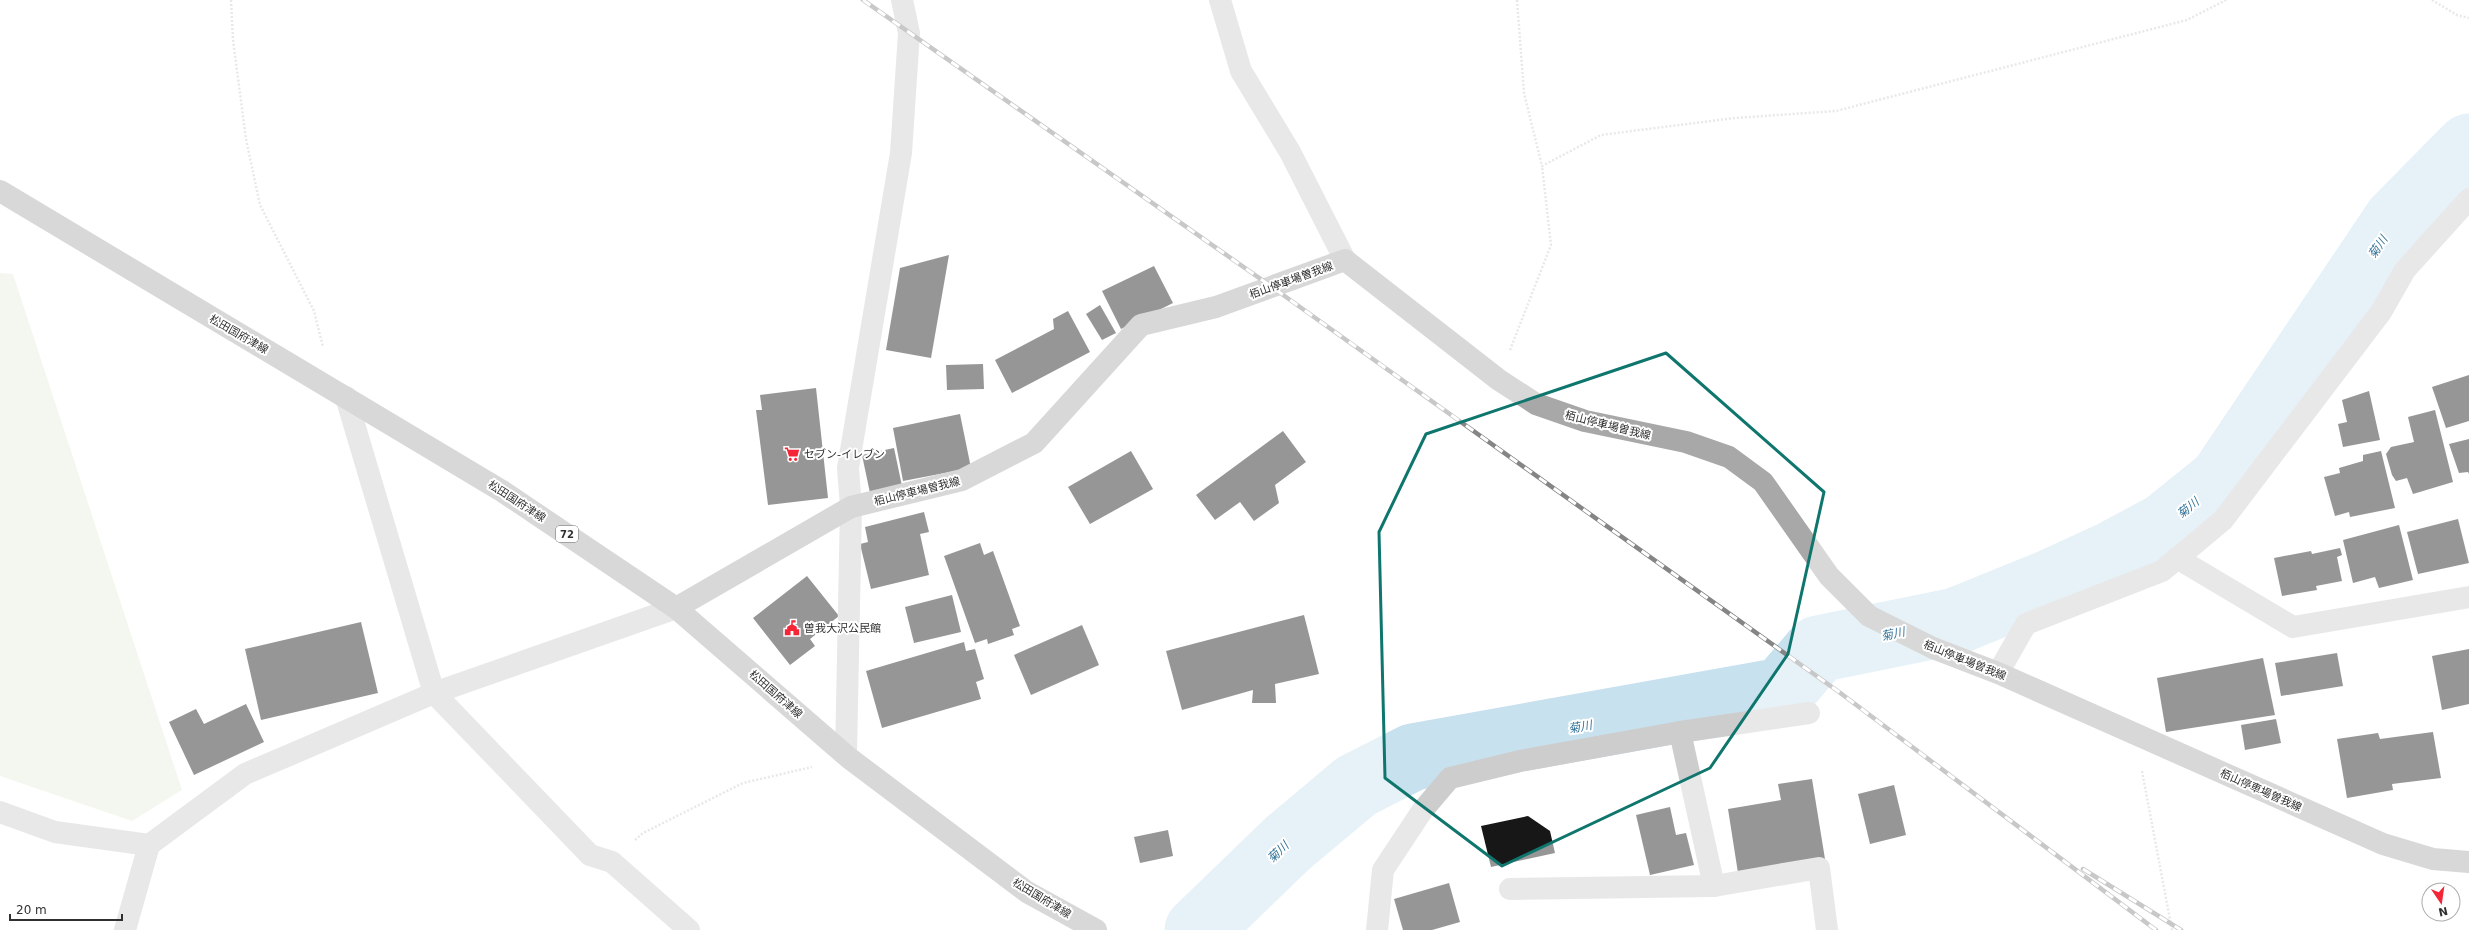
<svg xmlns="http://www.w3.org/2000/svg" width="2469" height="930" viewBox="0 0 2469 930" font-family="'DejaVu Sans','Noto Sans JP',sans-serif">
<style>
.green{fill:#e7eedd}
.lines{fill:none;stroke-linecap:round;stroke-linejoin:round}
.river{stroke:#c8e1ef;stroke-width:67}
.building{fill:#171717}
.path{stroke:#cdcdcd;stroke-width:2.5;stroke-dasharray:2 2;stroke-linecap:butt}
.minor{stroke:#cdcdcd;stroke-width:22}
.major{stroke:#a8a8a8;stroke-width:22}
.rail-casing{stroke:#858585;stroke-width:4.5}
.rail{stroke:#fff;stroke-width:3;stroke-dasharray:9;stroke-linecap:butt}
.marked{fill:none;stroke:#0f766e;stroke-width:3;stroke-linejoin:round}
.labels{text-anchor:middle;stroke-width:4;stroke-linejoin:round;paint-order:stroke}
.shield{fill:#fff;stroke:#6e6e6e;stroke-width:1}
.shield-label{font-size:10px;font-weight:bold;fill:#303030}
.street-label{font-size:11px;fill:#303030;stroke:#fff}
.poi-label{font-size:11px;fill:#303030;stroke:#fff;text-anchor:start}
.water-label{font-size:12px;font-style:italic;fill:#36759a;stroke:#fff}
</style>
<rect width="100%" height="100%" fill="#fff"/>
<polygon class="green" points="0,273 13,274 182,790 132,821 0,776"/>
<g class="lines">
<polyline class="river" points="1198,930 1288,843 1356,786 1413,757 1782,691 1818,649 1956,621 2050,583 2111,555 2165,526 2222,480 2397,220 2469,147"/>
</g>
<g class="building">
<polygon points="949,255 931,358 886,350 900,268"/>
<polygon points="1154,266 1173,303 1121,329 1102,291"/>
<polygon points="1100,305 1116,333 1102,340 1086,314"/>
<polygon points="1068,311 1090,352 1012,393 995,360 1054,329 1053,319"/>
<polygon points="983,364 984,389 947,390 946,365"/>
<polygon points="2469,375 2469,421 2446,428 2432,387"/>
<polygon points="816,388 828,498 768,505 756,410 762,410 760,395"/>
<polygon points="2369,391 2380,440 2343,447 2338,424 2347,422 2342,400"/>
<polygon points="2435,410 2453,482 2413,494 2407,478 2396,481 2392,475 2386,454 2391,447 2414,442 2408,417"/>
<polygon points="960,414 971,468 903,481 893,428"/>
<polygon points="1283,431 1306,462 1275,485 1279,503 1254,521 1240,502 1215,520 1196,495"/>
<polygon points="2469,439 2469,474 2468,472 2459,473 2449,444"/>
<polygon points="894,448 902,486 870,493 862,455"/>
<polygon points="1131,451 1153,489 1090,524 1068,487"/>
<polygon points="2381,451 2395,508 2350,517 2349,512 2335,516 2324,477 2340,473 2339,468 2363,461 2363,455"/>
<polygon points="924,512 929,532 920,534 929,575 871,589 860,544 868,542 865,527"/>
<polygon points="2458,519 2469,563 2418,574 2407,532"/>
<polygon points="2399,525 2413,580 2379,588 2375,577 2353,583 2343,540"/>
<polygon points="980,543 984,555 993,551 1020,626 1012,629 1014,635 988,644 987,639 975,643 944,556"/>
<polygon points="2340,548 2342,555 2337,557 2342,581 2316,586 2317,590 2282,596 2274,558 2311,551 2312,554"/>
<polygon points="807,576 839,616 810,639 815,646 790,665 753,618"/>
<polygon points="952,595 961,632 914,643 905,607"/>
<polygon points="1304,615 1319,674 1275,684 1276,703 1252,703 1253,690 1182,710 1166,651"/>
<polygon points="361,622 378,693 261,720 245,649"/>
<polygon points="1082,625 1099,665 1031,695 1014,655"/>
<polygon points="964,642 966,651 975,649 984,679 976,682 981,699 882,728 866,671"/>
<polygon points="2469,649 2469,704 2442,710 2432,656"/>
<polygon points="2337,653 2343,686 2281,696 2275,663"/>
<polygon points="2263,658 2275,715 2166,732 2157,678"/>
<polygon points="246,704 264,742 194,775 169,722 196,709 204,724"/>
<polygon points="2276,719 2281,743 2245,750 2241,725"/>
<polygon points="2433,732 2441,778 2392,784 2393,790 2347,798 2337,739 2378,733 2380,739"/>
<polygon points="1812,779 1825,859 1738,873 1728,809 1781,800 1778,784"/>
<polygon points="1894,785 1906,835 1870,844 1858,794"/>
<polygon points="1670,807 1676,835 1686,833 1694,865 1650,875 1636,815"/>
<polygon points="1528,816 1550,831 1555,853 1491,867 1481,826"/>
<polygon points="1168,830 1173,856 1140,863 1134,837"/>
<polygon points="1449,883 1460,922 1432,930 1403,930 1394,899"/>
</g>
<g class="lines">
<g class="path">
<polyline points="231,0 233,40 246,139 260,205 314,311 323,347"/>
<polyline points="1517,0 1524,93 1542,166 1601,135 1735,118 1836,111 2187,20 2226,0"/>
<polyline points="2432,0 2457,15 2469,18"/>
<polyline points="1510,350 1551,245 1542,166"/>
<polyline points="2142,771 2172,930"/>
<polyline points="635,840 643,833 743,783 812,767"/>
</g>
<g class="minor">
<polyline points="1220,0 1241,71 1290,152 1345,260"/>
<polyline points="346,397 434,693 590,855 612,862 689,930"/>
<polyline points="2177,558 2293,627 2469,597"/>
<polyline points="1998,673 2026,624 2162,571 2223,520 2381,312 2405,270 2469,199"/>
<polyline points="1680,732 1714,886"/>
<polyline points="846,755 851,507 848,468 901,153 909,33 902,0"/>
<polyline points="0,812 55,832 149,845"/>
<polyline points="1510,889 1714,886 1819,868 1827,930"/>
<polyline points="125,930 149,845 245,774 434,693 676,608"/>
<polyline points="1377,930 1383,870 1422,811 1450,778 1520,761 1680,732 1809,713"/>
</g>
<g class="major">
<polyline points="0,191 502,491 676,608 849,758 1027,892 1096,930"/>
<polyline points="676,608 851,507 962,480 1034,443 1141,325 1216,307 1345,260 1499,380 1536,404 1585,421 1686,442 1729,457 1763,482 1829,576 1869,616 1933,648 1998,673 2383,844 2433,859 2469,862"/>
</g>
<g class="rail-casing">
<g id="rail">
<polyline points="863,0 1272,287 1839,692 2156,930"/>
<polyline points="2083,869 2181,930"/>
</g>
</g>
<use href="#rail" class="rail"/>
</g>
<path d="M0 0H2469V930H0ZM 1666,353 L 1824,492 L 1788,654 L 1710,768 L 1502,866 L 1385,778 L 1379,532 L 1426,434 Z" fill="#fff" fill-opacity=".55" fill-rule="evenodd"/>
<path class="marked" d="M 1666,353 L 1824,492 L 1788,654 L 1710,768 L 1502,866 L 1385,778 L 1379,532 L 1426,434 Z"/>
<defs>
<g id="supermarket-bare" transform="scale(1.2)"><path d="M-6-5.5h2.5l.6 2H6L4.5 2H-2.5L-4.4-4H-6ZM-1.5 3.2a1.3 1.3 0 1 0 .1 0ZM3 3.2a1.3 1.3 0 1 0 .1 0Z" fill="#f52538" stroke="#fff" stroke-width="2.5" paint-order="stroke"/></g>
<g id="civic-bare" transform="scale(1.2)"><path d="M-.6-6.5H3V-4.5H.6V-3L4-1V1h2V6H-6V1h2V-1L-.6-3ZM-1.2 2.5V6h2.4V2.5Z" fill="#f52538" stroke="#fff" stroke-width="2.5" paint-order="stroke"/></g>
</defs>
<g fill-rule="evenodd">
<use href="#supermarket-bare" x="792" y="454"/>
<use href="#civic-bare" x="792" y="628"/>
</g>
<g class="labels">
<rect class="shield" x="556" y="526" width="22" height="16" rx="3"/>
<g class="shield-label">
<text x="567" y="538">72</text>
</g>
<g class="street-label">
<text transform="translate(1291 280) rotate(-20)" y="4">栢山停車場曽我線</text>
<text transform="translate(239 334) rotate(30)" y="4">松田国府津線</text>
<text transform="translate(1608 425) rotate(14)" y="4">栢山停車場曽我線</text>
<text transform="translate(917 491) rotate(-14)" y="4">栢山停車場曽我線</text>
<text transform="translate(517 501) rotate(33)" y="4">松田国府津線</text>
<text transform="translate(1965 660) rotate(22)" y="4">栢山停車場曽我線</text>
<text transform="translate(776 694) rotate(41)" y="4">松田国府津線</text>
<text transform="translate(2261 790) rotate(24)" y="4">栢山停車場曽我線</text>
<text transform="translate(1042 898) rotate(31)" y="4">松田国府津線</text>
</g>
<g class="poi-label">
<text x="804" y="458">セブン-イレブン</text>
<text x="804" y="632">曽我大沢公民館</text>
</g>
<g class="water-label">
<text transform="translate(2378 247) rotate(-56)" y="4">菊川</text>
<text transform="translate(2188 508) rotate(-39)" y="4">菊川</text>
<text transform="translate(1893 634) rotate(-12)" y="4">菊川</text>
<text transform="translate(1580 727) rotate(-10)" y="4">菊川</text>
<text transform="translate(1278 852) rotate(-44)" y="4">菊川</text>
</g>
</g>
<g transform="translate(2441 902) rotate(167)"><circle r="19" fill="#ffffff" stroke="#acacac"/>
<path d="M0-3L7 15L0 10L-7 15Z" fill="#f52538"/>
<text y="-6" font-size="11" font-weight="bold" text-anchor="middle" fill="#303030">N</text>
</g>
<path d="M10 914v6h112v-6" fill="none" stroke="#303030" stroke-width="2"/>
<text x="16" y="914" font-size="12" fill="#303030" stroke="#ffffff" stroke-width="3" paint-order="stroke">20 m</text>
</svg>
